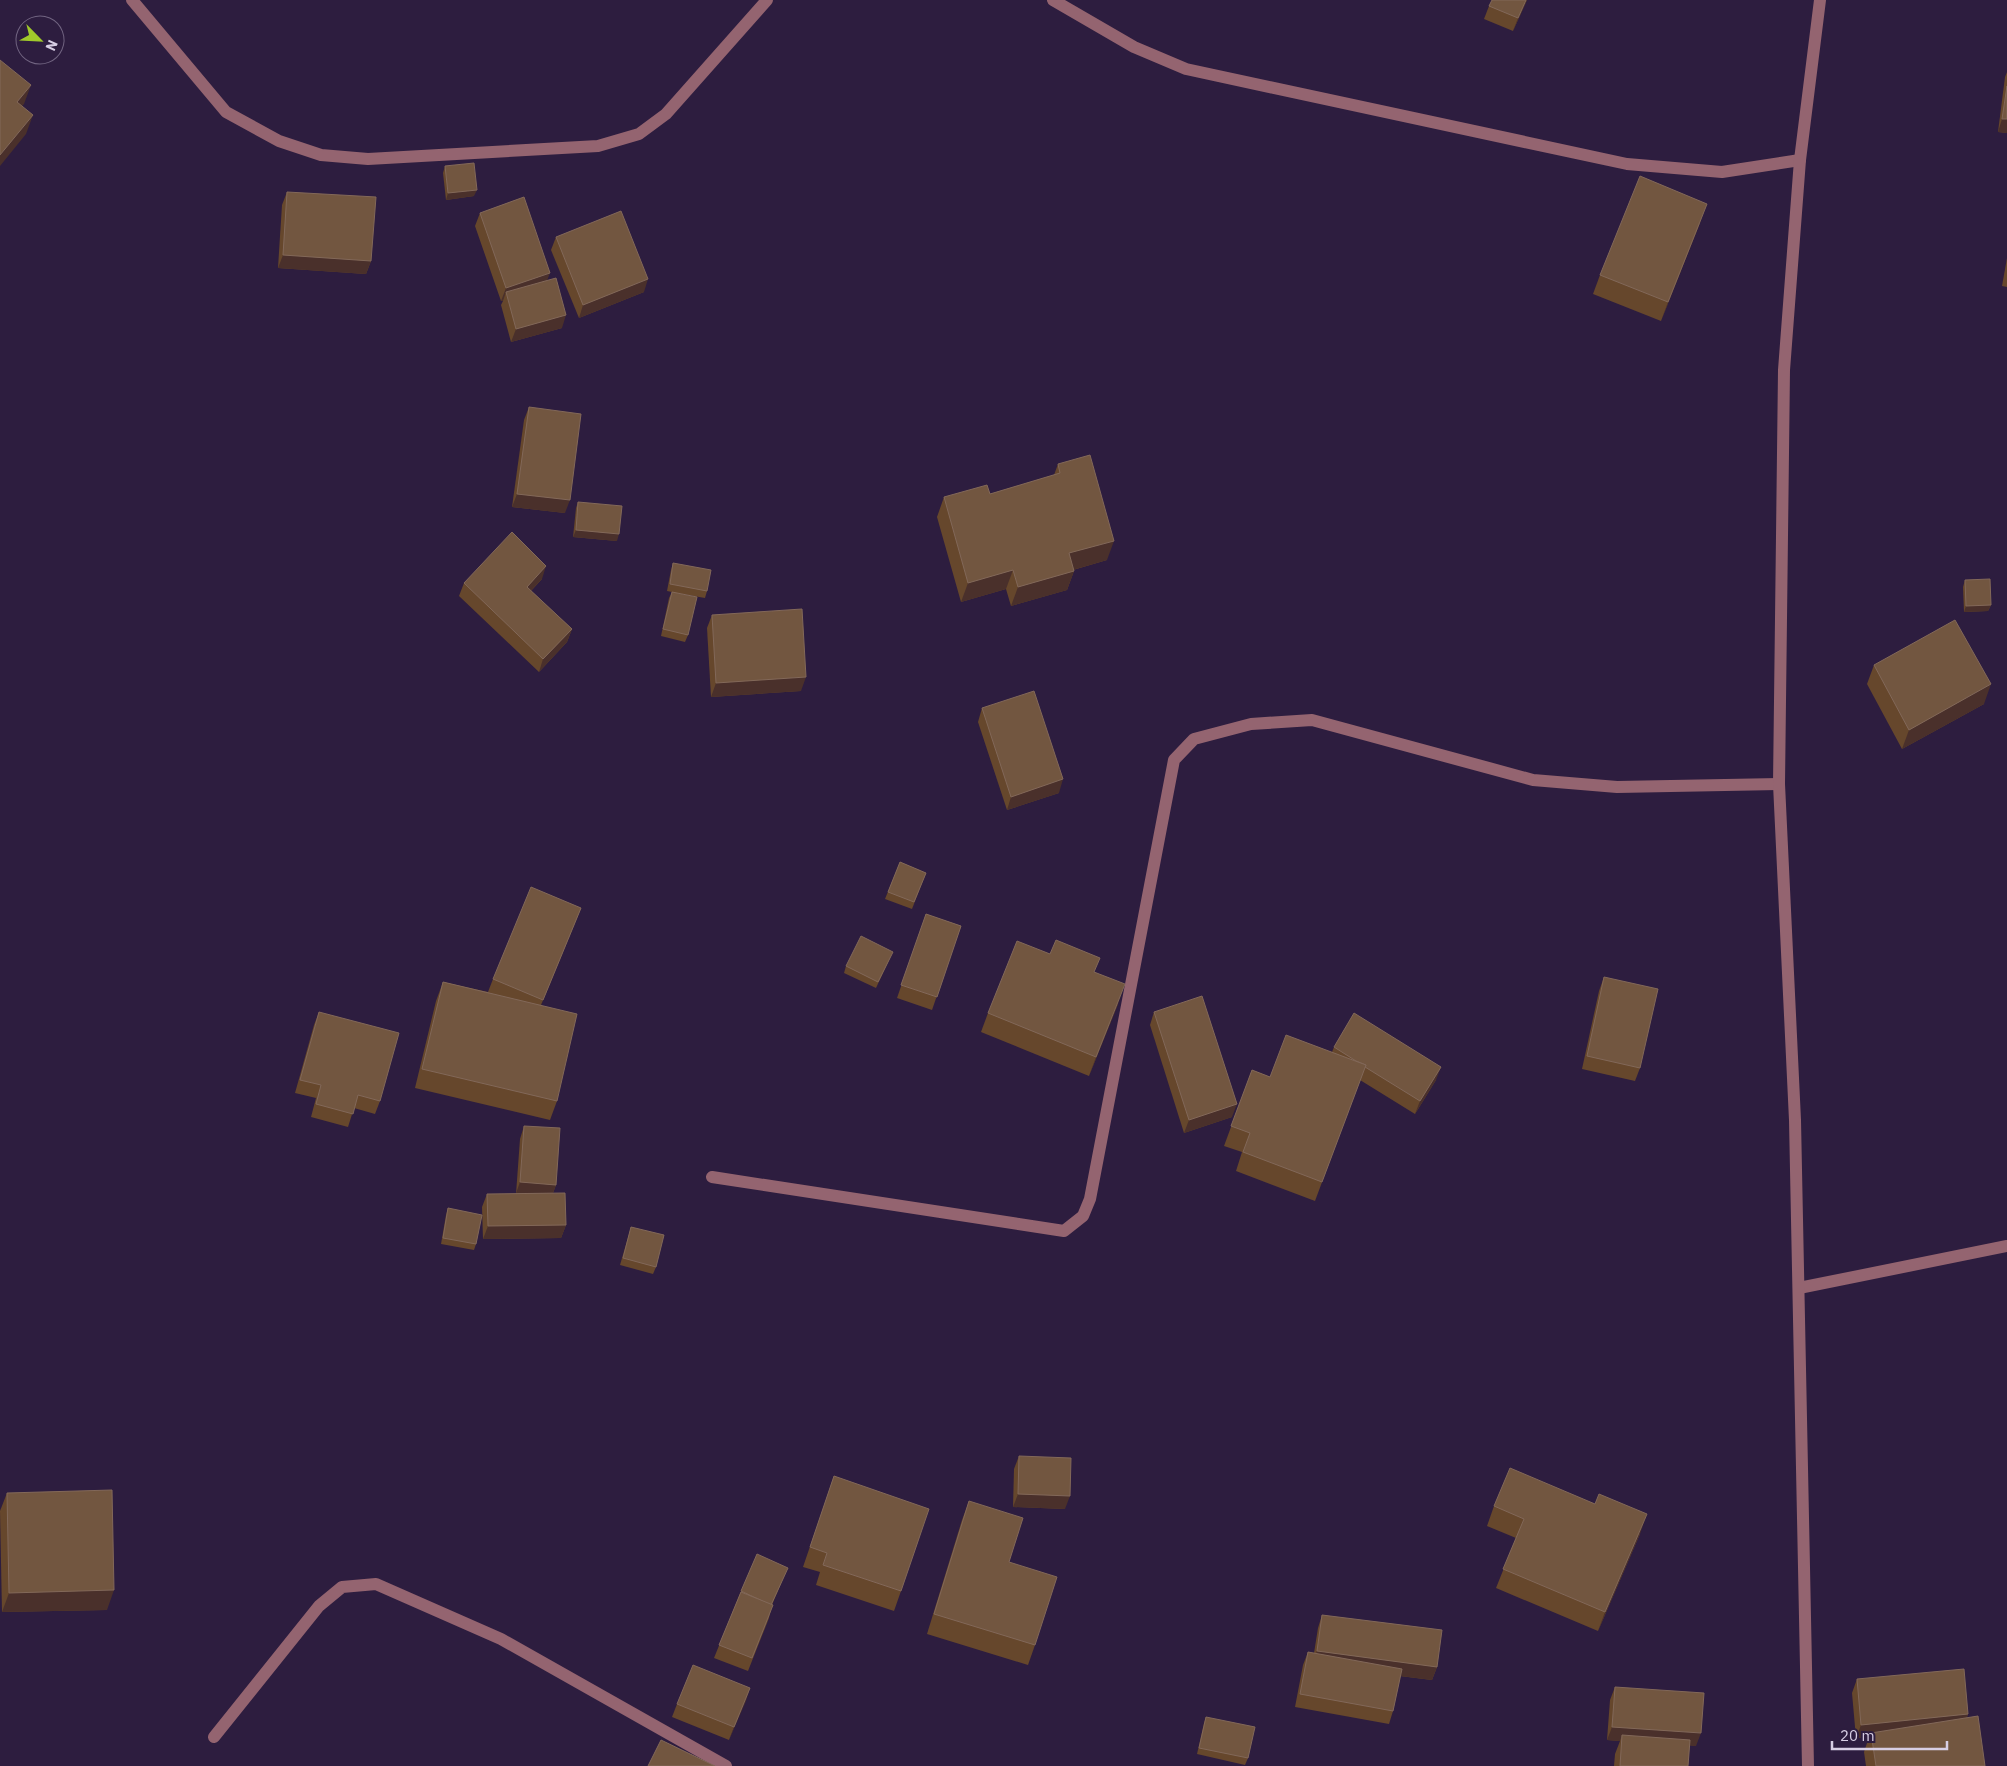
<svg xmlns="http://www.w3.org/2000/svg" width="2007" height="1766" viewBox="0 0 2007 1766" font-family="'IBM Plex Sans',sans-serif">
<style>
.lines{fill:none;stroke-linecap:round;stroke-linejoin:round}
.minor{stroke:#946470;stroke-width:12}
.wall{fill:#66472c}
.shaded-wall{fill:#4a302b}
.building{fill:#725640;stroke:#826859}
</style>
<rect width="100%" height="100%" fill="#2d1d3f"/>
<g class="lines">
<g class="minor">
<polyline points="132,0 226,112 279,141 321,155 368,159 598,146 639,134 666,114 767,0"/>
<polyline points="1053,0 1134,47 1186,69 1627,164 1722,172 1800,160"/>
<polyline points="712,1177 1064,1231 1083,1216 1090,1199 1174,760 1194,739 1251,724 1312,720 1533,780 1617,787 1779,784"/>
<polyline points="1799,1288 2007,1246"/>
<polyline points="214,1737 319,1606 342,1587 376,1584 501,1639 726,1766"/>
<polyline points="1808,1766 1795,1120 1779,784 1784,370 1800,160 1820,0"/>
</g>
</g>
<g class="wall">
<polygon points="1527,0 1513,31 1484,19 1489,6"/>
<polygon points="2007,72 2007,133 1998,132 2005,77"/>
<polygon points="445,166 474,196 446,200 443,173"/>
<polygon points="287,192 371,261 366,274 278,268 282,205"/>
<polygon points="480,213 547,280 562,328 511,342 501,305 503,301 501,301 475,226"/>
<polygon points="1700,223 1661,321 1593,294 1600,275"/>
<polygon points="556,237 644,292 579,318 551,250"/>
<polygon points="2007,258 2007,287 2002,286"/>
<polygon points="529,407 565,513 512,507 524,420"/>
<polygon points="1058,464 1107,560 1073,570 1074,571 1067,590 1011,606 1006,589 961,602 937,517 944,497 990,494 1054,475"/>
<polygon points="578,502 617,541 573,537 576,508"/>
<polygon points="673,563 707,591 705,598 676,593 688,635 685,642 661,636 669,598 672,592 667,591 671,570"/>
<polygon points="542,579 531,591 572,629 567,642 539,672 459,596 464,583"/>
<polygon points="1965,580 1991,605 1988,611 1964,612 1963,587"/>
<polygon points="712,615 801,691 711,697 707,628"/>
<polygon points="1874,665 1984,704 1902,749 1867,684"/>
<polygon points="982,708 1059,793 1007,810 978,722"/>
<polygon points="900,862 926,873 912,909 885,899"/>
<polygon points="581,908 541,1005 557,1101 550,1120 415,1088 436,1001 443,982 488,992 493,979"/>
<polygon points="926,914 961,926 932,1010 897,998"/>
<polygon points="890,958 876,988 844,973 846,966"/>
<polygon points="1095,972 1118,1004 1089,1076 981,1032 988,1013"/>
<polygon points="1604,977 1640,1068 1635,1081 1582,1069 1599,991"/>
<polygon points="319,1012 380,1101 375,1114 354,1108 348,1127 311,1117 316,1098 295,1093 314,1025"/>
<polygon points="1154,1012 1232,1117 1184,1133 1150,1025"/>
<polygon points="1334,1047 1436,1080 1415,1114 1360,1080 1315,1201 1236,1171 1242,1152 1224,1146 1252,1070 1270,1077 1332,1052"/>
<polygon points="524,1126 556,1185 553,1193 566,1225 561,1238 483,1239 482,1207 487,1194 516,1194 520,1139"/>
<polygon points="448,1208 476,1244 474,1250 441,1244 446,1215"/>
<polygon points="631,1227 656,1267 653,1274 620,1265"/>
<polygon points="1019,1456 1065,1509 1013,1507 1014,1469"/>
<polygon points="834,1476 901,1591 894,1611 816,1585 820,1572 803,1567"/>
<polygon points="7,1493 107,1610 2,1612 0,1511"/>
<polygon points="969,1501 1009,1562 1035,1645 1028,1665 927,1634 962,1520"/>
<polygon points="1595,1504 1640,1534 1598,1631 1496,1588 1516,1538 1487,1526 1494,1506"/>
<polygon points="785,1574 772,1605 769,1618 748,1671 714,1658 741,1591"/>
<polygon points="1322,1615 1437,1667 1432,1680 1400,1676 1393,1711 1389,1724 1295,1707 1303,1665 1308,1652 1314,1653 1318,1628"/>
<polygon points="1857,1679 1968,1714 1967,1717 1985,1766 1866,1766 1864,1752 1869,1737 1856,1738 1852,1693"/>
<polygon points="1615,1687 1696,1746 1689,1745 1688,1766 1614,1766 1615,1754 1620,1741 1607,1740 1610,1700"/>
<polygon points="750,1688 729,1740 672,1717 677,1704"/>
<polygon points="1206,1717 1248,1758 1245,1765 1197,1754 1204,1723"/>
</g>
<g class="shaded-wall">
<polygon points="1526,0 1527,0 1513,31 1518,18"/>
<polygon points="31,85 24,104 10,121 17,102"/>
<polygon points="33,115 26,134 0,166 0,155"/>
<polygon points="2002,119 2007,119 2007,133 1998,132"/>
<polygon points="477,190 474,196 446,200 448,193"/>
<polygon points="1707,204 1700,223 1661,321 1668,302"/>
<polygon points="283,255 371,261 366,274 278,268"/>
<polygon points="550,273 545,286 506,292 503,301 501,301 506,288"/>
<polygon points="648,279 644,292 579,318 583,305"/>
<polygon points="566,315 562,328 511,342 516,329"/>
<polygon points="517,494 570,500 565,513 512,507"/>
<polygon points="576,530 619,534 617,541 573,537"/>
<polygon points="1114,541 1107,560 1062,573 1069,553"/>
<polygon points="546,566 542,579 522,600 527,587"/>
<polygon points="1013,570 1006,589 961,602 968,583"/>
<polygon points="1074,571 1067,590 1011,606 1018,587"/>
<polygon points="1991,605 1988,611 1964,612 1966,606"/>
<polygon points="572,629 567,642 539,672 543,659"/>
<polygon points="806,677 801,691 711,697 716,683"/>
<polygon points="1991,684 1984,704 1902,749 1909,730"/>
<polygon points="1063,779 1059,793 1007,810 1011,797"/>
<polygon points="581,908 576,921 538,1013 543,1000"/>
<polygon points="1125,984 1118,1004 1089,1076 1096,1057"/>
<polygon points="1441,1067 1436,1080 1415,1114 1420,1101"/>
<polygon points="1237,1104 1232,1117 1184,1133 1189,1120"/>
<polygon points="520,1182 556,1185 551,1198 515,1196"/>
<polygon points="566,1225 561,1238 483,1239 488,1226"/>
<polygon points="1018,1494 1070,1496 1065,1509 1013,1507"/>
<polygon points="1647,1514 1640,1534 1598,1631 1605,1612"/>
<polygon points="114,1590 107,1610 2,1612 9,1593"/>
<polygon points="1317,1651 1437,1667 1432,1680 1312,1665"/>
<polygon points="750,1688 746,1701 729,1740 734,1727"/>
<polygon points="1968,1714 1963,1728 1871,1733 1869,1737 1856,1738 1861,1725"/>
<polygon points="1612,1727 1701,1733 1696,1746 1622,1741 1622,1735 1620,1741 1607,1740"/>
</g>
<g class="building">
<polygon points="1492,0 1526,0 1518,18 1489,6"/>
<polygon points="0,60 31,85 17,102 33,115 0,155"/>
<polygon points="2007,86 2007,119 2002,119"/>
<polygon points="474,163 477,190 448,193 445,166"/>
<polygon points="1640,176 1707,204 1668,302 1600,275"/>
<polygon points="287,192 376,197 371,261 283,255"/>
<polygon points="524,197 550,273 506,288 480,213"/>
<polygon points="621,211 648,279 583,305 556,237"/>
<polygon points="556,278 566,315 516,329 506,292"/>
<polygon points="529,407 581,414 570,500 517,494"/>
<polygon points="1090,455 1114,541 1069,553 1074,571 1018,587 1013,570 968,583 944,497 987,485 990,494 1060,473 1058,464"/>
<polygon points="578,502 622,506 619,534 576,530"/>
<polygon points="512,532 546,566 527,587 572,629 543,659 464,583"/>
<polygon points="673,563 711,570 707,591 670,584"/>
<polygon points="1990,579 1991,605 1966,606 1965,580"/>
<polygon points="672,592 697,597 688,635 663,629"/>
<polygon points="802,609 806,677 716,683 712,615"/>
<polygon points="1955,620 1991,684 1909,730 1874,665"/>
<polygon points="1034,691 1063,779 1011,797 982,708"/>
<polygon points="900,862 926,873 914,902 888,892"/>
<polygon points="531,887 581,908 543,1000 493,979"/>
<polygon points="926,914 961,926 937,997 901,985"/>
<polygon points="861,936 893,952 878,982 846,966"/>
<polygon points="1056,940 1100,958 1094,972 1125,984 1096,1057 988,1013 1017,941 1050,954"/>
<polygon points="1604,977 1658,989 1640,1068 1587,1056"/>
<polygon points="443,982 577,1014 557,1101 422,1069"/>
<polygon points="1202,996 1237,1104 1189,1120 1154,1012"/>
<polygon points="319,1012 399,1033 380,1101 358,1095 353,1114 316,1104 321,1085 300,1080"/>
<polygon points="1354,1013 1441,1067 1420,1101 1365,1067 1366,1065 1356,1061 1334,1047"/>
<polygon points="1286,1035 1366,1065 1322,1182 1243,1152 1250,1133 1231,1126 1252,1070 1270,1077"/>
<polygon points="524,1126 560,1128 556,1185 520,1182"/>
<polygon points="565,1193 566,1225 488,1226 487,1194"/>
<polygon points="448,1208 482,1215 476,1244 443,1238"/>
<polygon points="631,1227 664,1235 656,1267 623,1258"/>
<polygon points="1019,1456 1071,1458 1070,1496 1018,1494"/>
<polygon points="1510,1468 1595,1504 1599,1494 1647,1514 1605,1612 1503,1569 1524,1519 1494,1506"/>
<polygon points="834,1476 929,1509 901,1591 823,1565 827,1553 810,1547"/>
<polygon points="112,1490 114,1590 9,1593 7,1493"/>
<polygon points="969,1501 1023,1518 1009,1562 1057,1577 1035,1645 934,1614"/>
<polygon points="757,1554 788,1568 771,1605 741,1591"/>
<polygon points="741,1592 773,1605 752,1658 719,1645"/>
<polygon points="1322,1615 1442,1630 1437,1667 1317,1651"/>
<polygon points="1308,1652 1402,1669 1393,1711 1300,1694"/>
<polygon points="693,1665 750,1688 734,1727 677,1704"/>
<polygon points="1964,1669 1968,1714 1861,1725 1857,1679"/>
<polygon points="1615,1687 1704,1693 1701,1733 1612,1727"/>
<polygon points="1978,1716 1985,1766 1876,1766 1871,1733"/>
<polygon points="1206,1717 1255,1727 1248,1758 1199,1748"/>
<polygon points="1622,1735 1690,1740 1688,1766 1620,1766"/>
<polygon points="661,1740 715,1766 648,1766"/>
</g>
<g transform="translate(40 40) rotate(114)"><circle r="24" fill="#2d1d3f" stroke="#716481"/>
<path d="M0-4L9 19L0 12L-9 19Z" fill="#a0c92b"/>
<text y="-8" font-size="14" font-weight="bold" text-anchor="middle" fill="#d7cee4">N</text>
</g>
<path d="M1832 1741v8h115v-8" fill="none" stroke="#d7cee4" stroke-width="2.5"/>
<text x="1840" y="1741" font-size="15" fill="#d7cee4" stroke="#2d1d3f" stroke-width="4" paint-order="stroke">20 m</text>
</svg>
